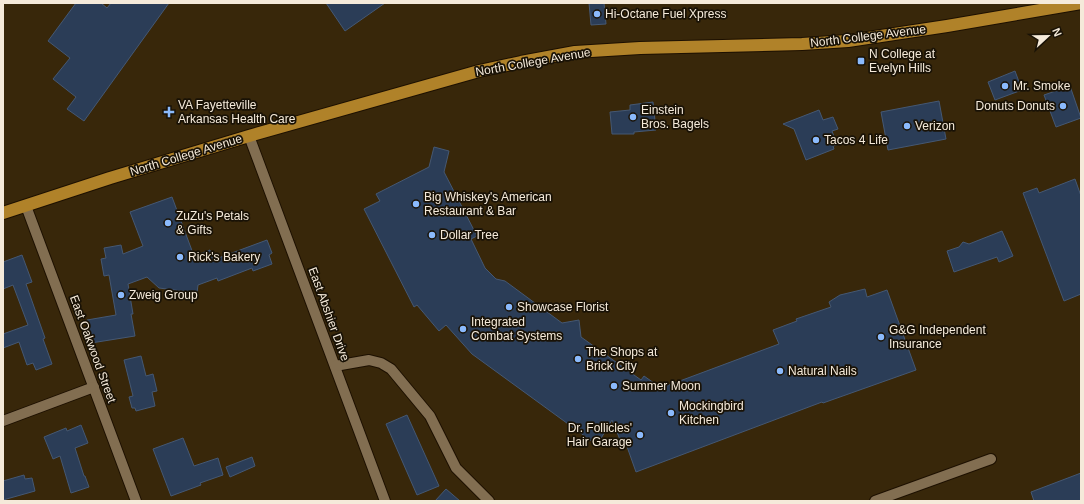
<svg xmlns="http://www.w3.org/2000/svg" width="1084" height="504" viewBox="0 0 1084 504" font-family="Helvetica,sans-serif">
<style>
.building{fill:#2b3d57;stroke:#455873}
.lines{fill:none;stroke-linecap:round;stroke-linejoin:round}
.street-casing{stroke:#1d1000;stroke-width:12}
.primary-casing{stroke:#1d1000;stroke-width:14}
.street{stroke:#826e51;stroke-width:10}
.primary{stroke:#b08229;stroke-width:12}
.poi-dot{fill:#8bbafc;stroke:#191206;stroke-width:1.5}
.labels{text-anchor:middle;stroke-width:3.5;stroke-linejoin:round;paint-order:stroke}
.poi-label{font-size:12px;fill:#f5eada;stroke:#191206;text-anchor:start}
.street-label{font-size:12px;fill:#f5eada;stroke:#191206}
</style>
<rect width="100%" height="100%" fill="#38270a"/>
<g class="building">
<polygon points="76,3 101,3 107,8 111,3 169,3 84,121 67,109 76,97 53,79 70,58 48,41"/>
<polygon points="326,3 385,3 345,31"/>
<polygon points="589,3 604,3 606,24 591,25"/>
<polygon points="1015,71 1022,90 995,100 988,82"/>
<polygon points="1070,86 1081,118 1056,127 1044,95"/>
<polygon points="939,101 946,139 888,150 881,112"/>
<polygon points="653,102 656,130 634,132 634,134 612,134 610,112 630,110 630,105"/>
<polygon points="819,110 823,120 833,117 838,129 832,131 837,145 833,146 834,149 806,160 794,129 783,124"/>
<polygon points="434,147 449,151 444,172 477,236 471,239 485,268 496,279 505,281 562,323 579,320 581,337 641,380 644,376 661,388 779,344 773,330 797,321 796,319 831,307 829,302 840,295 865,289 867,297 887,290 916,370 823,403 822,402 636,472 625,441 621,442 612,420 597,445 472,354 446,325 439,331 417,305 414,307 364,209 380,201 376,194 429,167"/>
<polygon points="1075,179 1081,196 1081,294 1064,301 1023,193 1037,188 1039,193"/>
<polygon points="172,197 194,256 210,250 213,260 267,240 272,253 269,255 272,264 253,271 252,268 218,281 217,278 198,285 197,293 159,288 147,277 128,284 133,314 131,314 135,336 91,343 87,320 116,315 109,275 104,276 101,259 106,258 104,248 121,245 123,254 143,246 130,212"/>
<polygon points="1002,231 1013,256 999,262 997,257 954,272 947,251 959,247 963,242 969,244"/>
<polygon points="22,255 32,282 26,284 45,338 43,339 52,364 36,370 33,363 27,365 19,342 3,348 3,334 28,325 13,285 3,289 3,262"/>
<polygon points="141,356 146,376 153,374 157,391 152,392 155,406 136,411 135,408 132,408 129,397 133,396 124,360"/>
<polygon points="407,415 439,486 417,495 386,424"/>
<polygon points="81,425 88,443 75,448 84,476 85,476 89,487 71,493 60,456 53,459 44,437 66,428 67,431"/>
<polygon points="183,438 194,466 218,458 223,475 200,483 201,485 171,496 153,449"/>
<polygon points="252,457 255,466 230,477 226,467"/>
<polygon points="1081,473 1081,501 1034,501 1031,492"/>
<polygon points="24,475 25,479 32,478 35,491 3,500 3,481"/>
<polygon points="446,489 460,501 435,501"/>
</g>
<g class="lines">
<g class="street-casing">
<g id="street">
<polyline points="249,136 385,501"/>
<polyline points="26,206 136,501"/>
<polyline points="335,366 369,360 381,363 391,369 430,416 456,468 489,501"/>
<polyline points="3,421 94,387"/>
<polyline points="875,501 991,459"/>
</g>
</g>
<g class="primary-casing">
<polyline id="primary" points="3,213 110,178 249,136 479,71 521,62 575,52 640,48 802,44 848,41 947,26 1081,3"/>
</g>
<use href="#street" class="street"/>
<use href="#primary" class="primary"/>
</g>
<g class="poi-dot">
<circle cx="597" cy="14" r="4"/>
<rect x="857" y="57" width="8" height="8" rx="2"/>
<circle cx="1005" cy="86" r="4"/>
<circle cx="1063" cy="106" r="4"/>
<path d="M167 106h4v4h4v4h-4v4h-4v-4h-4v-4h4z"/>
<circle cx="633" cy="117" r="4"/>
<circle cx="907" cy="126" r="4"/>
<circle cx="816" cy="140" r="4"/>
<circle cx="416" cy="204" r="4"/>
<circle cx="168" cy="223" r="4"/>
<circle cx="432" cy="235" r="4"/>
<circle cx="180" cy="257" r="4"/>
<circle cx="121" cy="295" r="4"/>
<circle cx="509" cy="307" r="4"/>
<circle cx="463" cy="329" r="4"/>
<circle cx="881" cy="337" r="4"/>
<circle cx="578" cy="359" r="4"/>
<circle cx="780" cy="371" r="4"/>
<circle cx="614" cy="386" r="4"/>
<circle cx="671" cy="413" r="4"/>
<circle cx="640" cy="435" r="4"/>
</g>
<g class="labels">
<g class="poi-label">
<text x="605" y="18">Hi-Octane Fuel Xpress</text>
<text x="869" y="58">N College at<tspan x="869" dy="14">Evelyn Hills</tspan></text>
<text x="1013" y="90">Mr. Smoke</text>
<text x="178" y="109">VA Fayetteville<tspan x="178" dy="14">Arkansas Health Care</tspan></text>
<text x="1055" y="110" text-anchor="end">Donuts Donuts</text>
<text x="641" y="114">Einstein<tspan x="641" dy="14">Bros. Bagels</tspan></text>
<text x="915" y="130">Verizon</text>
<text x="824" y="144">Tacos 4 Life</text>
<text x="424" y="201">Big Whiskey's American<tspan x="424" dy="14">Restaurant &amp; Bar</tspan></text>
<text x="176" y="220">ZuZu's Petals<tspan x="176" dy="14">&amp; Gifts</tspan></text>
<text x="440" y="239">Dollar Tree</text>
<text x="188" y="261">Rick's Bakery</text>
<text x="129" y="299">Zweig Group</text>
<text x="517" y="311">Showcase Florist</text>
<text x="471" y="326">Integrated<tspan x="471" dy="14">Combat Systems</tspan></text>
<text x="889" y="334">G&amp;G Independent<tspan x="889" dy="14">Insurance</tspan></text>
<text x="586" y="356">The Shops at<tspan x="586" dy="14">Brick City</tspan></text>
<text x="788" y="375">Natural Nails</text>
<text x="622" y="390">Summer Moon</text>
<text x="679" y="410">Mockingbird<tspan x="679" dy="14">Kitchen</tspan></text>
<text x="632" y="432" text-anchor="end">Dr. Follicles'<tspan x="632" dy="14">Hair Garage</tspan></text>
</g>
<g class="street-label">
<text transform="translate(868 36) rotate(-7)" y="4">North College Avenue</text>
<text transform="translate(533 62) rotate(-10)" y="4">North College Avenue</text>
<text transform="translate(186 155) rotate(-17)" y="4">North College Avenue</text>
<text transform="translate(329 314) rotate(70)" y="4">East Abshier Drive</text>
<text transform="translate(93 349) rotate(70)" y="4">East Oakwood Street</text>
</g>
</g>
<rect width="1084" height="504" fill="none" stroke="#f5eada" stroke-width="8"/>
<g transform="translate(1048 36) rotate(68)" stroke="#191206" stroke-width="3" paint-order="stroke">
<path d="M0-3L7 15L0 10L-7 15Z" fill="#f5eada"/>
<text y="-6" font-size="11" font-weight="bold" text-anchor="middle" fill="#f5eada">N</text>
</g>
</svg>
